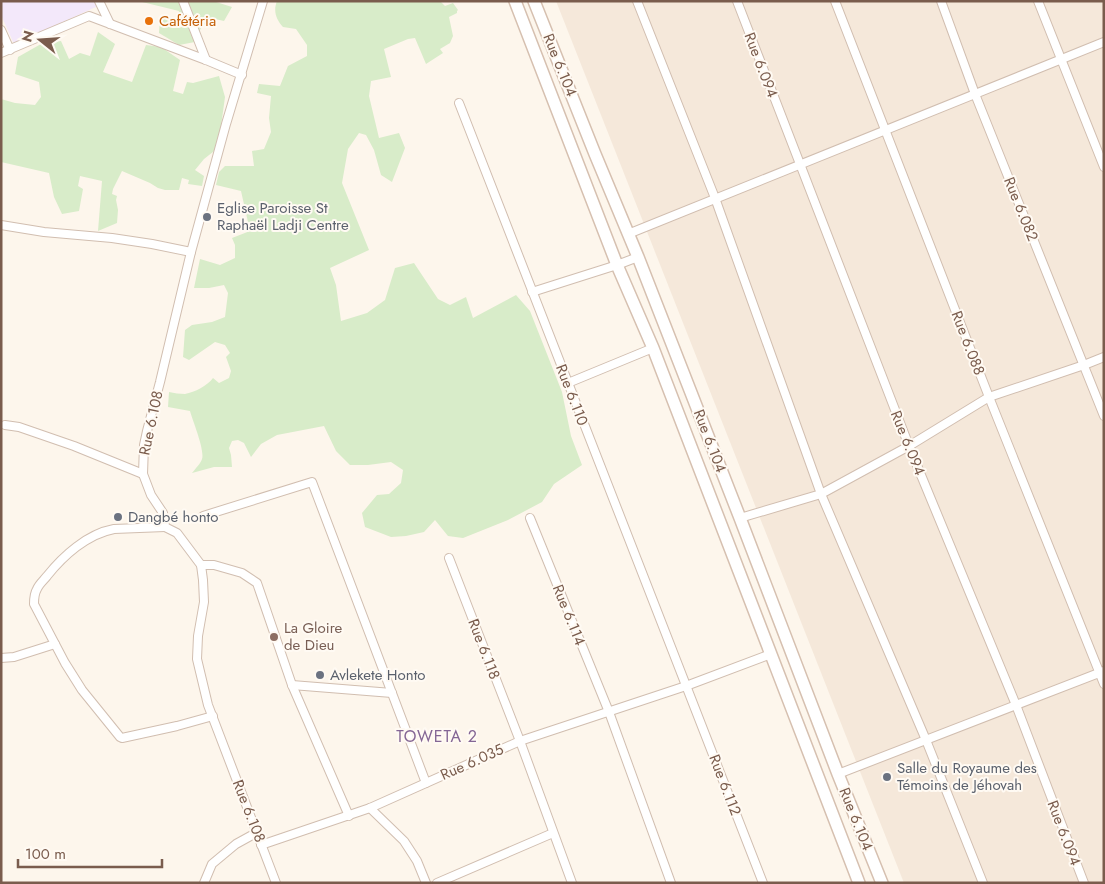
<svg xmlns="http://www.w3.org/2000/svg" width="1105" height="884" viewBox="0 0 1105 884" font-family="Jost,sans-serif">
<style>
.residential{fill:#f5e8da}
.education{fill:#f3e8fa}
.green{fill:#d8ecc9}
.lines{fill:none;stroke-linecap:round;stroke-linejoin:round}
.street-casing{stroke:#d1beb0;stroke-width:10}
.secondary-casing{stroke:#d6c0b0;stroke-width:14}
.street{stroke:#fff;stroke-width:8}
.secondary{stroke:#fff;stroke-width:11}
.food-dot{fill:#e8710a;stroke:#fffaf3;stroke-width:2}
.worship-dot{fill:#6b7280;stroke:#fffaf3;stroke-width:2}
.education-dot{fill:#8d6e63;stroke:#fffaf3;stroke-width:2}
.labels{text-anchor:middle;stroke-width:4;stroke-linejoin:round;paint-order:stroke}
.food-label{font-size:15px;fill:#c56008;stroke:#fffaf3;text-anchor:start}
.street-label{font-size:15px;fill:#7a5c4d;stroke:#fffaf3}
.worship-label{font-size:15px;fill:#5b616d;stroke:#fffaf3;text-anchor:start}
.education-label{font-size:15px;fill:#785e54;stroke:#fffaf3;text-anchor:start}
.neighbourhood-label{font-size:16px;letter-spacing:1px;fill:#846695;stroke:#fffaf3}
</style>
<rect width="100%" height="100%" fill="#fdf6ec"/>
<polygon class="residential" points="556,1 1104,1 1104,883 904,883"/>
<polygon class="education" points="1,1 96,1 98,6 14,44 1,15"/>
<g class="green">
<polygon points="138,1 213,1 232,7 224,21 211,18 201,28 195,42 179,45 159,33 160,18 177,22 179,11"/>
<path d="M 277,1 L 440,1 L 445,6 L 453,3 L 458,10 L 457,11 L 457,13 L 449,17 L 453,36 L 450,43 L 440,49 L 443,53 L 426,64 L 415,38 L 408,39 L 384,49 L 391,77 L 371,81 L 369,96 L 379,138 L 399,133 L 405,148 L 392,182 L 381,175 L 374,150 L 366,135 L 359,133 L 348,149 L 342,183 L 369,250 L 330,268 L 336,285 L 341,321 L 367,313 L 385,300 L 395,268 L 414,263 L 438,299 L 450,305 L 466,297 L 473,318 L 516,295 L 530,311 L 562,392 L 571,436 L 582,465 L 554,484 L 542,502 L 508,520 L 463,538 L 448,536 L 435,520 L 424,532 L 406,536 L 391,537 L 365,527 L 362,513 L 377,495 L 389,494 L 401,483 L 403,470 L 391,462 L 368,465 L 350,465 L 336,451 L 324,426 L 277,435 L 261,444 L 251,457 L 244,443 L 238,440 L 232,441 L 229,448 L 231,455 L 232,467 L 214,467 L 192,473 C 195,469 201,463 202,459 C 205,450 193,422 190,411 L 168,407 L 169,392 C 174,393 180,394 185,394 C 195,392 207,386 213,378 L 219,383 L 229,378 L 231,371 L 226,357 L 230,353 L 225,345 L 215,342 L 189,360 L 183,357 L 185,330 L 192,325 L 212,322 L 225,317 L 228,293 L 224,285 L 209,288 L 194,288 L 200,259 L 220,265 L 235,258 L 235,245 L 232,238 L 250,231 L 241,191 L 216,185 L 219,172 L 225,166 L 254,166 L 252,151 L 264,149 L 271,132 L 269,118 L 271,96 L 257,93 L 259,84 L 280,86 L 288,66 L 307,56 L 307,45 L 296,29 L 283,27 C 276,19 273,11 277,1 Z"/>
<polygon points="98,32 115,44 103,72 132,82 146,45 161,47 180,60 173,91 183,94 187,82 193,83 219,76 225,97 218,148 204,159 195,170 204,176 202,186 188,184 189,180 182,178 179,190 165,190 158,188 150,183 122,171 113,189 112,194 117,196 116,200 118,210 117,223 98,231 102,181 80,176 78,186 83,189 79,211 62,214 54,197 49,173 1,162 1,99 15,103 35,105 41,97 39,82 15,74 18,57 41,44 61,41 69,59 80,53 90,56"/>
</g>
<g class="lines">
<g class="street-casing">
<g id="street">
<polyline points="99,1 110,24"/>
<polyline points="183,1 206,60"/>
<polyline points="263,1 226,124 191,252 160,382 147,431 144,445 143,474 151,495 163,513 165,527 177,533 201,565 203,580 204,602 198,636 197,659 208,705 276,883"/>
<polyline points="637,1 715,198 821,494 926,740 983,883"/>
<polyline points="737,1 909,446 1016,705 1084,883"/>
<polyline points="835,1 989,397 1104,684"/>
<polyline points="941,1 975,94 1104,416"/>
<polyline points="1038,1 1104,167"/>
<polyline points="1,30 10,50"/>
<polyline points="1,53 89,16 206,60 242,75"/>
<polyline points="459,103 763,883"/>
<polyline points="1,225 44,232 112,238 152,244 191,252"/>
<polyline points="628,234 1104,42"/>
<polyline points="532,292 617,265 638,257"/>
<polyline points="568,383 653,348"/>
<polyline points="5,425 19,427 74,446 143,474"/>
<polyline points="203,516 312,482 426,783"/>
<polyline points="530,518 609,712 671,883"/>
<polyline points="740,518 821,494 909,446 989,397 1084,365 1104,357"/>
<path d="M 165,527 L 114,529 C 87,534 63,556 47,576 C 44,580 39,584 37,589 C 34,594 34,599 34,604 L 65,663 L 82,690 L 120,737 L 122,738 L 177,726 L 213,716"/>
<polyline points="449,558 520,741 572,883"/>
<polyline points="201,565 214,565 242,573 257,583 292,685 349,816"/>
<polyline points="1,658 14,657 55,644"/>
<polyline points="292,685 392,693"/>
<polyline points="838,774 1104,671"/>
<polyline points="370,808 404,841 417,861 426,883"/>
<polyline points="261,845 370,808 520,741 686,686 771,654"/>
<polyline points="204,883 212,864 236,844 256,833"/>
<polyline points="437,883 553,833"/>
</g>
</g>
<g class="secondary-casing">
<g id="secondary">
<polyline points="515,1 617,265 653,348 859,883"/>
<polyline points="534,1 595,154 638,257 740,518 838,774 882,883"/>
</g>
</g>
<use href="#street" class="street"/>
<use href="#secondary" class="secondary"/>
</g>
<circle class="food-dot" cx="149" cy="21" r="5"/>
<g class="worship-dot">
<circle cx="207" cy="217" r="5"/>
<circle cx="118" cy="517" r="5"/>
<circle cx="320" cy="675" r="5"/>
<circle cx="887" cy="777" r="5"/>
</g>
<circle class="education-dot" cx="274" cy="637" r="5"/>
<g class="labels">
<g class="food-label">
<text x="159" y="26">Cafétéria</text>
</g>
<g class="street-label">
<text transform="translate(560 65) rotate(68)" y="5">Rue 6.104</text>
<text transform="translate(761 65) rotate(69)" y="5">Rue 6.094</text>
<text transform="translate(1021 209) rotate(68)" y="5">Rue 6.082</text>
<text transform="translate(968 343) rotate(69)" y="5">Rue 6.088</text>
<text transform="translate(572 395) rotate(69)" y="5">Rue 6.110</text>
<text transform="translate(151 423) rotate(-78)" y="5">Rue 6.108</text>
<text transform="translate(710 441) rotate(69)" y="5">Rue 6.104</text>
<text transform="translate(908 443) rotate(68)" y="5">Rue 6.094</text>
<text transform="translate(569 615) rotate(68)" y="5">Rue 6.114</text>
<text transform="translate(484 649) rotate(69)" y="5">Rue 6.118</text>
<text transform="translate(472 762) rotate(-24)" y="5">Rue 6.035</text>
<text transform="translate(725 785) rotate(69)" y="5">Rue 6.112</text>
<text transform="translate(249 811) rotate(69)" y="5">Rue 6.108</text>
<text transform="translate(856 819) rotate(68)" y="5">Rue 6.104</text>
<text transform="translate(1064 833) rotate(69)" y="5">Rue 6.094</text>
</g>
<g class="worship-label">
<text x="217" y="213">Eglise Paroisse St<tspan x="217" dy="17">Raphaël Ladji Centre</tspan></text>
<text x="128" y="522">Dangbé honto</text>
<text x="330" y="680">Avlekete Honto</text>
<text x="897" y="773">Salle du Royaume des<tspan x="897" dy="17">Témoins de Jéhovah</tspan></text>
</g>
<g class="education-label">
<text x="284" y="633">La Gloire<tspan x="284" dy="17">de Dieu</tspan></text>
</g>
<g class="neighbourhood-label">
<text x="437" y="742">TOWETA 2</text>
</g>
</g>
<rect width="1105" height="884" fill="none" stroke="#7a5c4d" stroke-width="5"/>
<g transform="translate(40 40) rotate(287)" stroke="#fffaf3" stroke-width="4" paint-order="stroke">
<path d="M0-4L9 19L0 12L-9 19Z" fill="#7a5c4d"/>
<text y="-8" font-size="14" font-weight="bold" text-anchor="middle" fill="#7a5c4d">N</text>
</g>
<path d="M18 859v8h144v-8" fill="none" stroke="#7a5c4d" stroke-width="2.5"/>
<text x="25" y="859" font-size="15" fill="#7a5c4d" stroke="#fffaf3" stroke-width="4" paint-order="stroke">100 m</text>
</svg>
